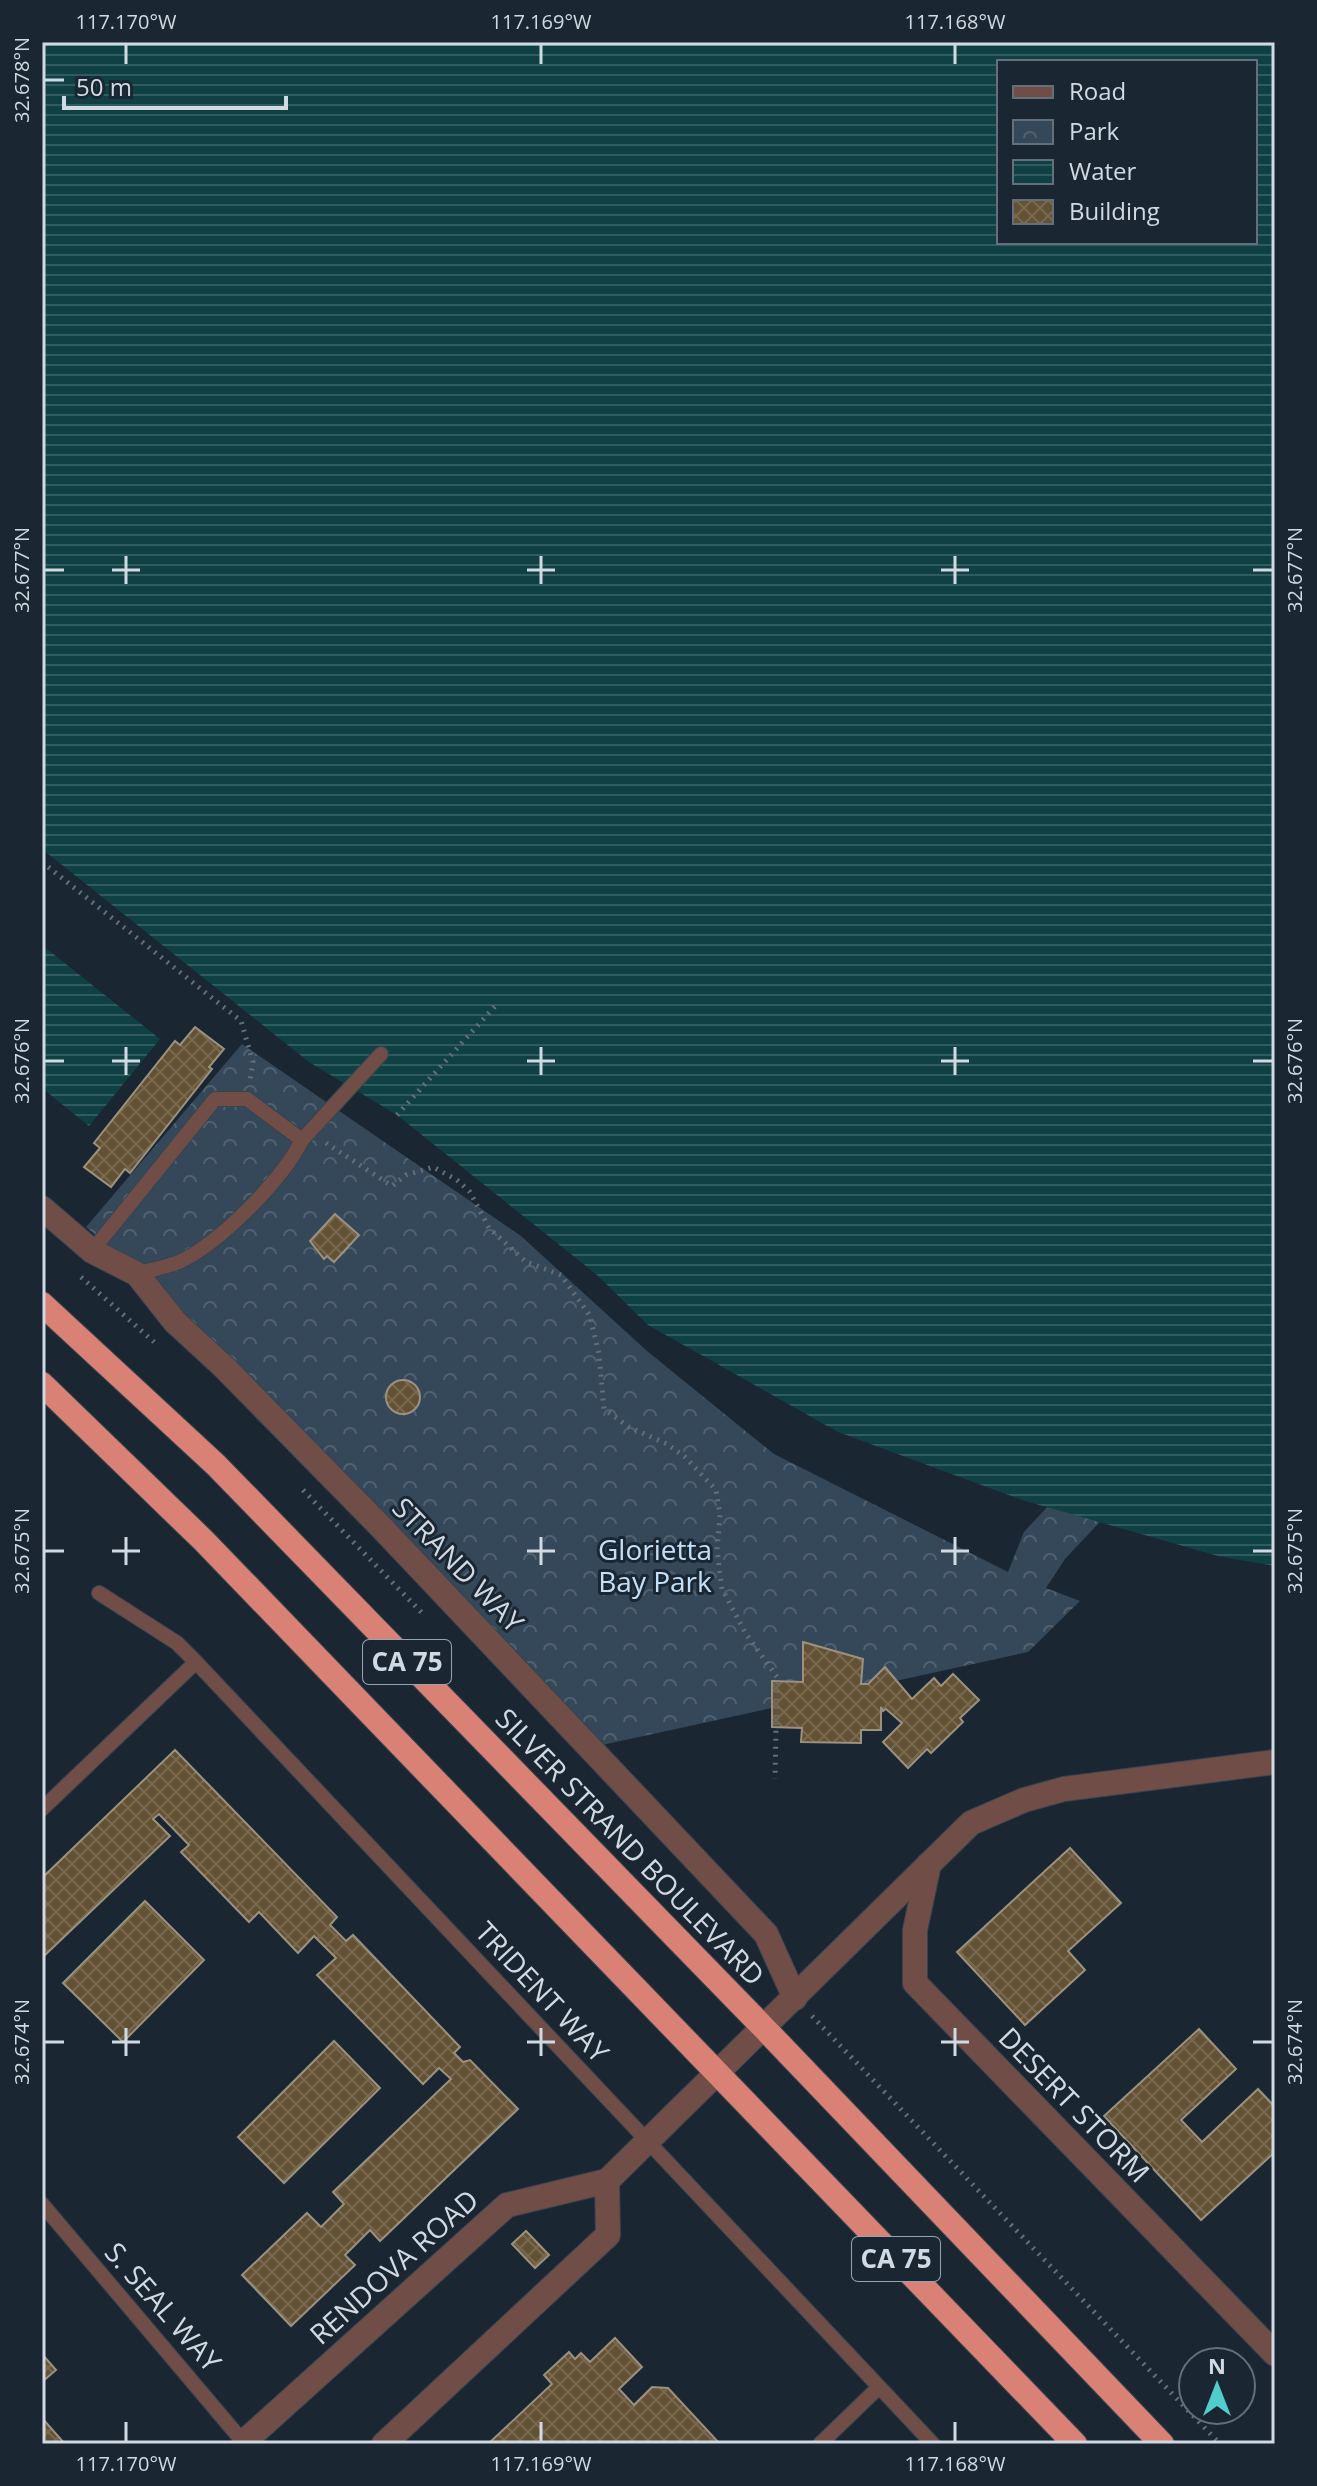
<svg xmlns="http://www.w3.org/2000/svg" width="1317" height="2486" viewBox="0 0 1317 2486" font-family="'Open Sans',sans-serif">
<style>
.park{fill:url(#park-crowns)}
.water{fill:url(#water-rules);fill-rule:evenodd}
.building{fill:url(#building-cross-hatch);stroke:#9c917f;stroke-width:2}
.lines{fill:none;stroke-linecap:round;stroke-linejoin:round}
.lane-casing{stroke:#37444f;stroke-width:16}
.street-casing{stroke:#37444f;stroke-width:26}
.highway-casing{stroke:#37444f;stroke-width:26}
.path{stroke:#636e79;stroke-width:5;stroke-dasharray:2 6;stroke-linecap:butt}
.lane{stroke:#714d48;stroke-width:14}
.street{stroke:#714d48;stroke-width:24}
.highway{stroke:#d98175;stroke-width:24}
.ticks{fill:none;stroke:#d1dae2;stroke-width:3}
.labels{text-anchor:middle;stroke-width:6;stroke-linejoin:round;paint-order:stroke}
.shield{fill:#1a2733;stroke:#9aa4ae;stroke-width:2}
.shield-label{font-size:26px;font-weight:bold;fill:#d1dae2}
.park-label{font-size:28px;fill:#c3e0fb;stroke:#1a2733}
.street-label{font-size:28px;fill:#d1dae2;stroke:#1a2733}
.neatline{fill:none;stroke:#d1dae2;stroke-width:3}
.ticks-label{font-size:20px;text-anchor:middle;fill:#d1dae2}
</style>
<defs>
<pattern id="park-crowns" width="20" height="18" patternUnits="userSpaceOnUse" patternTransform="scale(2)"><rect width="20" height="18" fill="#34485a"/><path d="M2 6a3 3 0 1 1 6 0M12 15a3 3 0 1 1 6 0" fill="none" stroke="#506271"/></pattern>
<pattern id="water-rules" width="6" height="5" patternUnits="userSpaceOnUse" patternTransform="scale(2)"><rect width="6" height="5" fill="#0f4043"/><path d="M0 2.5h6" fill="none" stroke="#315b5e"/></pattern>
<pattern id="building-cross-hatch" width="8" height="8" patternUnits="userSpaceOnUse" patternTransform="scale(2)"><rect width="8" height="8" fill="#635133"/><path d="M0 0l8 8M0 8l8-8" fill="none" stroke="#786950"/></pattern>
</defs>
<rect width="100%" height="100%" fill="#1a2733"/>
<polygon class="park" points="242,1044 521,1236 647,1351 774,1454 1008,1572 1024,1532 1157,1389 1192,1424 1065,1559 1046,1588 1080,1601 1028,1652 602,1745 266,1392 164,1294 86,1227"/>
<g class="water">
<path d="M 42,42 L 1275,42 L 1275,1566 L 1218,1556 L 1022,1500 L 838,1432 L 648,1325 L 597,1275 L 397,1115 L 309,1062 L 42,849 ZM 999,62 L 1255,62 L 1255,242 L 999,242 Z"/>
<polygon points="42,945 160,1039 89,1126 42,1088"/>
</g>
<g class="building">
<polygon points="195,1027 224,1049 209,1067 212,1069 130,1173 125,1169 111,1187 84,1167 100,1148 94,1143 175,1041 180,1045"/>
<polygon points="335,1214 359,1235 334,1262 327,1256 324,1259 310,1241"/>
<circle cx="403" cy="1397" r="17"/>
<polygon points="803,1642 863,1659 861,1684 868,1684 885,1667 912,1699 934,1678 941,1686 953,1674 979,1700 960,1718 963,1722 931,1753 927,1749 908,1768 883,1742 902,1723 886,1709 883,1711 881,1707 881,1730 861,1730 861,1743 801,1742 802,1728 772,1727 772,1681 803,1682"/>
<polygon points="175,1750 337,1917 330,1925 346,1941 353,1935 460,2047 454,2053 463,2062 470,2060 518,2109 380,2241 370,2230 345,2255 355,2265 291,2326 242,2275 307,2213 321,2227 344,2204 333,2192 451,2079 439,2068 423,2084 317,1975 336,1958 314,1936 298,1953 259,1912 249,1922 181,1852 189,1845 159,1814 153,1819 170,1836 42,1958 42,1878"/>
<polygon points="1070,1848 1121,1903 1068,1951 1085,1970 1025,2025 957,1952"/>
<polygon points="145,1901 204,1960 123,2042 63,1983"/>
<polygon points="1199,2029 1236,2069 1181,2120 1202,2142 1258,2089 1275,2107 1275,2152 1201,2220 1104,2116"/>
<polygon points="334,2041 380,2088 284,2183 238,2137"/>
<polygon points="526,2231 549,2255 535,2268 512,2244"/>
<polygon points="615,2338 642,2367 619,2389 634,2405 652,2387 668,2388 720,2444 488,2444 552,2384 544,2375 569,2352 575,2359 581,2353 590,2362"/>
<polygon points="42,2354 56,2370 42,2382"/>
<polygon points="42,2418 65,2444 42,2444"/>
</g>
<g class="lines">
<g class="lane-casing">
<g id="lane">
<polyline points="302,1140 381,1054"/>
<path d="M 92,1251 L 215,1099 L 247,1099 L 302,1140 C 282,1180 220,1243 179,1262 C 166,1267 150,1270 137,1274"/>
<polyline points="99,1593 177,1643 196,1662 933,2444"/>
<polyline points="42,1809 196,1662"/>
<polyline points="42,2204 245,2444"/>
<polyline points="820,2444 878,2388"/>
</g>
</g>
<g class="street-casing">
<g id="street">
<polyline points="42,1208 92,1251 137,1274 175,1322 224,1367 382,1528 766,1934 795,1998"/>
<polyline points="929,1864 915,1930 915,1983 1275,2354"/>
<polyline points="607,2181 971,1823 1024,1800 1064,1789 1275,1762"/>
<polyline points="244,2442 507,2205 607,2181 608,2235 384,2444"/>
</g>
</g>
<g class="highway-casing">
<g id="highway">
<polyline points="42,1304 216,1465 764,2028 1162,2444"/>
<polyline points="42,1384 204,1541 1075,2444"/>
</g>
</g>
<g class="path">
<polyline points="42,862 241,1021 253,1062 250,1080"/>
<polyline points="397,1115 496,1005"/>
<polyline points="326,1143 392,1186 406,1175 433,1167 457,1180 470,1192 489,1228 526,1262 561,1275 590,1316 599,1354 604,1409 629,1427 667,1444 685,1457 716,1490 720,1515 717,1550 722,1589 746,1634 777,1677 775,1779"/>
<polyline points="81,1277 154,1342"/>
<polyline points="303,1490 424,1615"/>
<polyline points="812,2016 1220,2444"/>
</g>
<use href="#lane" class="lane"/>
<use href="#street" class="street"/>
<use href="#highway" class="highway"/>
</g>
<path class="ticks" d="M 126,44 L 126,64M 541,44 L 541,64M 955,44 L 955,64M 44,80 L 64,80M 126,556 L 126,584M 541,556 L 541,584M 955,556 L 955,584M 44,570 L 64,570M 112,570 L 140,570M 527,570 L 555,570M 941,570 L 969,570M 1253,570 L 1273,570M 126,1047 L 126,1075M 541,1047 L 541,1075M 955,1047 L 955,1075M 44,1061 L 64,1061M 112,1061 L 140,1061M 527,1061 L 555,1061M 941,1061 L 969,1061M 1253,1061 L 1273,1061M 126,1537 L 126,1565M 541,1537 L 541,1565M 955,1537 L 955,1565M 44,1551 L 64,1551M 112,1551 L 140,1551M 527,1551 L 555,1551M 941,1551 L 969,1551M 1253,1551 L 1273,1551M 126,2028 L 126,2056M 541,2028 L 541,2056M 955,2028 L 955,2056M 44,2042 L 64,2042M 112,2042 L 140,2042M 527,2042 L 555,2042M 941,2042 L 969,2042M 1253,2042 L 1273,2042M 126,2422 L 126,2442M 541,2422 L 541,2442M 955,2422 L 955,2442"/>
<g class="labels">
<g class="shield">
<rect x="363" y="1640" width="88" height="44" rx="6"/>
<rect x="852" y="2237" width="88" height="44" rx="6"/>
</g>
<g class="shield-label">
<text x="407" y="1671">CA 75</text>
<text x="896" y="2268">CA 75</text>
</g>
<g class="park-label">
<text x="655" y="1560">Glorietta<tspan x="655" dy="32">Bay Park</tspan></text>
</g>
<g class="street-label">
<text transform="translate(458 1565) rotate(46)" y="10">STRAND WAY</text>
<text transform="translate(630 1847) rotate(46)" y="10">SILVER STRAND BOULEVARD</text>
<text transform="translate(542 1992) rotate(47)" y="10">TRIDENT WAY</text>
<text transform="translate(1074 2105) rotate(46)" y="10">DESERT STORM</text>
<text transform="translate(394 2267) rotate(-42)" y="10">RENDOVA ROAD</text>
<text transform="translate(163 2307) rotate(49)" y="10">S. SEAL WAY</text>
</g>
</g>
<rect width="1317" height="2486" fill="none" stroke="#1a2733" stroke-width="88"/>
<rect x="997" y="60" width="260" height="184" fill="#1a2733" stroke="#636f79" stroke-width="2"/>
<rect x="1013" y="86" width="40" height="12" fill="#714d48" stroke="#636f79" stroke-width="2"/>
<text x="1069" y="100" font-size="24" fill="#d1dae2">Road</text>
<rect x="1013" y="120" width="40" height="24" fill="url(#park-crowns)" stroke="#636f79" stroke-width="2"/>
<text x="1069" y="140" font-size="24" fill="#d1dae2">Park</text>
<rect x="1013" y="160" width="40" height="24" fill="url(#water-rules)" stroke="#636f79" stroke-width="2"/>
<text x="1069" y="180" font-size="24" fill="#d1dae2">Water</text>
<rect x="1013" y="200" width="40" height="24" fill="url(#building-cross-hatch)" stroke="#636f79" stroke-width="2"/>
<text x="1069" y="220" font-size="24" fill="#d1dae2">Building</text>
<g transform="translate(1217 2386)"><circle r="38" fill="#1a2733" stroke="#636f79" stroke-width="2"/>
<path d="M0-6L14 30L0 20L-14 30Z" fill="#52cdcd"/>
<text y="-12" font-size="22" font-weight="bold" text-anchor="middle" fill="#d1dae2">N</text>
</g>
<path d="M64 96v12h222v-12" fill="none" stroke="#d1dae2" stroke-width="4"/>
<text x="76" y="96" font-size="24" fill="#d1dae2" stroke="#1a2733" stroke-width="6" paint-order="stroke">50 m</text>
<rect x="44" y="44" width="1229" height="2398" class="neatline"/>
<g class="ticks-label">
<text x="126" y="29">117.170°W</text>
<text x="541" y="29">117.169°W</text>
<text x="955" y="29">117.168°W</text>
<text transform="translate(22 80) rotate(-90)" y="7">32.678°N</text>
<text transform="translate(22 570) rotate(-90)" y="7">32.677°N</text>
<text transform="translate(1295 570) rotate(-90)" y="7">32.677°N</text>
<text transform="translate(22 1061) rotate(-90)" y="7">32.676°N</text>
<text transform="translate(1295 1061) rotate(-90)" y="7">32.676°N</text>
<text transform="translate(22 1551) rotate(-90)" y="7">32.675°N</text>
<text transform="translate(1295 1551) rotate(-90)" y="7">32.675°N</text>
<text transform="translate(22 2042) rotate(-90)" y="7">32.674°N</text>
<text transform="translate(1295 2042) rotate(-90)" y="7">32.674°N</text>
<text x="126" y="2471">117.170°W</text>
<text x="541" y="2471">117.169°W</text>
<text x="955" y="2471">117.168°W</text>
</g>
</svg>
